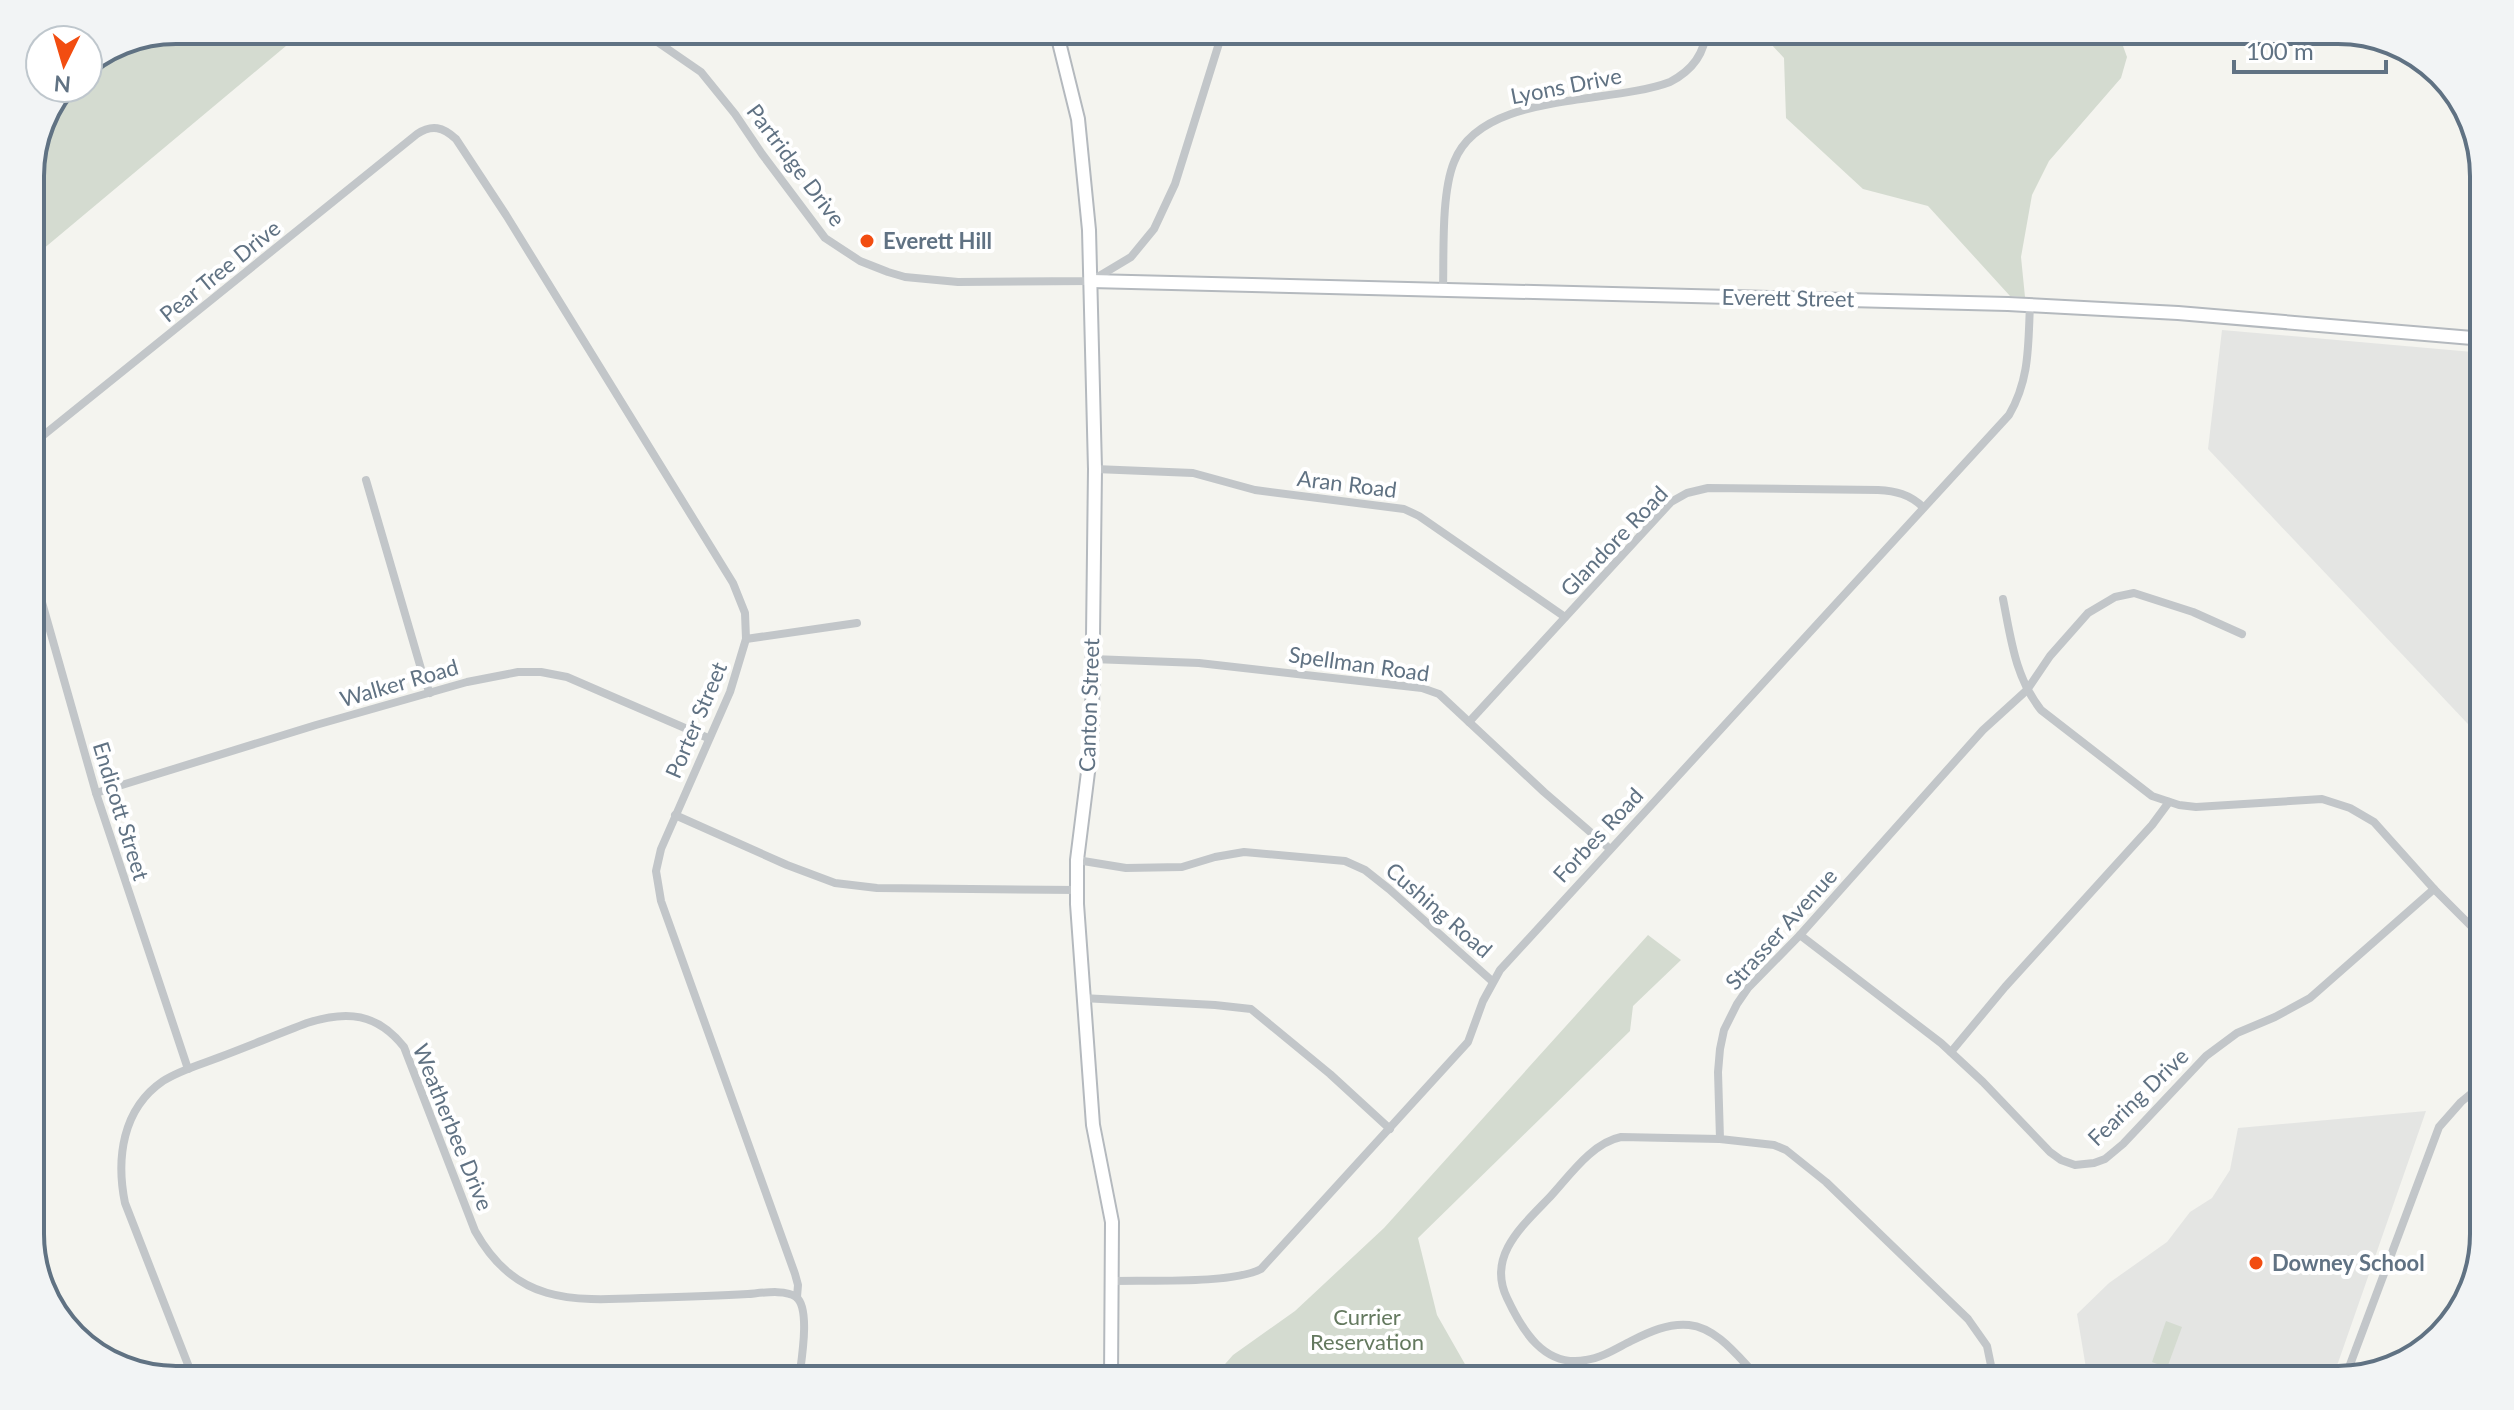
<svg xmlns="http://www.w3.org/2000/svg" width="2514" height="1410" viewBox="0 0 2514 1410" font-family="Lato,sans-serif">
<style>
.built{fill:#e4e5e3}
.green{fill:#d4dbd0}
.lines{fill:none;stroke-linecap:round;stroke-linejoin:round}
.secondary-casing{stroke:#b4b9be;stroke-width:16}
.street{stroke:#c2c6c9;stroke-width:8}
.secondary{stroke:#fff;stroke-width:12}
.poi-dot{fill:#f24d11;stroke:#fff;stroke-width:3}
.labels{text-anchor:middle;stroke-width:8;stroke-linejoin:round;paint-order:stroke}
.street-label{font-size:22px;fill:#607283;stroke:#fff}
.poi-label{font-size:22px;font-weight:bold;fill:#607283;stroke:#fff;text-anchor:start}
.park-label{font-size:22px;fill:#64795f;stroke:#fff}
.rim{fill:none;stroke:#607283;stroke-width:4}
</style>
<rect width="100%" height="100%" fill="#f4f4ef"/>
<g class="built">
<polygon points="2222,330 2484,353 2484,741 2208,449"/>
<polygon points="2426,1111 2332,1380 2088,1380 2077,1314 2109,1283 2167,1242 2190,1212 2212,1198 2230,1170 2238,1128"/>
</g>
<g class="green">
<polygon points="176,30 305,30 30,260 30,167 66,88 88,88 88,63 121,41"/>
<polygon points="1758,30 2108,30 2119,35 2127,57 2121,78 2049,161 2032,195 2021,257 2025,297 2010,296 1928,206 1863,189 1786,118 1784,58"/>
<polygon points="1648,935 1681,960 1633,1006 1630,1031 1418,1238 1437,1315 1474,1380 1211,1380 1233,1355 1295,1311 1384,1228"/>
<polygon points="2166,1321 2182,1327 2167,1368 2152,1362"/>
</g>
<g class="lines">
<g class="secondary-casing">
<g id="secondary">
<polyline points="1056,30 1078,119 1089,230 1095,469 1092,720 1091,748 1077,860 1077,904 1093,1125 1112,1222 1111,1380"/>
<polyline points="1091,281 2008,304 2178,313 2484,339"/>
</g>
</g>
<g class="street">
<polyline points="640,30 701,72 735,114 762,154 825,238 860,261 888,272 905,277 958,282 1091,281 1131,257 1154,229 1175,184 1220,40"/>
<path d="M 1443,290 C 1444,254 1441,194 1454,162 C 1481,91 1610,105 1670,82 C 1691,71 1705,55 1706,30"/>
<path d="M 30,446 L 417,134 C 432,124 443,127 456,139 L 506,215 L 733,583 L 745,613 L 746,639 L 730,692 L 661,849 L 656,871 L 661,901 L 795,1274 L 798,1285 L 797,1297"/>
<polyline points="1095,469 1193,473 1255,490 1404,509 1419,516 1565,617"/>
<polyline points="366,480 424,679 430,693"/>
<polyline points="30,560 96,793 188,1069"/>
<path d="M 2003,599 C 2011,639 2015,677 2041,710 L 2152,796 L 2179,805 L 2196,807 L 2322,799 L 2350,808 L 2374,822 L 2434,889 L 2484,939"/>
<polyline points="746,639 857,623"/>
<polyline points="1092,659 1199,663 1422,688 1439,694 1544,792 1610,849"/>
<path d="M 1469,722 L 1671,502 L 1687,493 L 1708,488 L 1878,490 C 1896,491 1909,494 1923,507"/>
<polyline points="96,793 316,725 467,682 518,672 541,672 567,677 708,738"/>
<polyline points="675,815 787,865 835,883 877,888 1077,890"/>
<polyline points="1077,860 1126,868 1182,867 1215,857 1244,852 1345,861 1365,870 1389,889 1492,981"/>
<polyline points="1800,935 1941,1043 1983,1082 2050,1152 2061,1160 2075,1165 2094,1163 2105,1159 2123,1144 2206,1056 2237,1033 2275,1017 2310,998 2434,889"/>
<polyline points="1082,998 1215,1005 1251,1009 1330,1074 1390,1129"/>
<polyline points="1951,1052 2005,987 2152,825 2169,802"/>
<path d="M 1720,1139 L 1621,1137 C 1591,1143 1568,1178 1548,1199 C 1521,1227 1487,1257 1507,1298 C 1522,1330 1544,1368 1586,1360 C 1602,1358 1617,1348 1631,1341 C 1649,1332 1668,1323 1689,1325 C 1719,1328 1741,1361 1761,1380"/>
<path d="M 1113,1281 C 1150,1280 1232,1284 1261,1269 L 1468,1042 L 1483,1001 L 1500,970 L 2009,415 C 2030,379 2028,345 2030,305"/>
<polyline points="2345,1378 2439,1127 2461,1102 2484,1083"/>
<path d="M 194,1380 L 125,1203 C 116,1159 122,1109 163,1081 C 180,1070 202,1064 220,1057 C 249,1046 278,1034 307,1023 C 347,1010 377,1013 404,1047 L 475,1231 C 516,1304 571,1301 644,1298 C 679,1297 714,1296 748,1294 C 761,1293 786,1289 796,1297 C 811,1308 801,1362 799,1380"/>
<polyline points="1994,1380 1987,1346 1968,1319 1826,1182 1786,1150 1774,1145 1720,1139 1718,1072 1720,1049 1724,1030 1737,1004 1748,988 1800,935 1983,730 2027,690 2050,656 2088,613 2115,597 2134,593 2193,612 2242,634"/>
</g>
<use href="#secondary" class="secondary"/>
</g>
<g class="poi-dot">
<circle cx="867" cy="241" r="8"/>
<circle cx="2256" cy="1263" r="8"/>
</g>
<g class="labels">
<g class="street-label">
<text transform="translate(1566 86) rotate(-11)" y="8">Lyons Drive</text>
<text transform="translate(796 165) rotate(53)" y="8">Partridge Drive</text>
<text transform="translate(220 271) rotate(-39)" y="8">Pear Tree Drive</text>
<text transform="translate(1788 298) rotate(1)" y="8">Everett Street</text>
<text transform="translate(1347 484) rotate(7)" y="8">Aran Road</text>
<text transform="translate(1614 541) rotate(-46)" y="8">Glandore Road</text>
<text transform="translate(1359 664) rotate(8)" y="8">Spellman Road</text>
<text transform="translate(399 683) rotate(-16)" y="8">Walker Road</text>
<text transform="translate(1089 705) rotate(-88)" y="8">Canton Street</text>
<text transform="translate(696 720) rotate(-67)" y="8">Porter Street</text>
<text transform="translate(121 811) rotate(73)" y="8">Endicott Street</text>
<text transform="translate(1598 835) rotate(-47)" y="8">Forbes Road</text>
<text transform="translate(1439 910) rotate(41)" y="8">Cushing Road</text>
<text transform="translate(1781 929) rotate(-48)" y="8">Strasser Avenue</text>
<text transform="translate(2138 1097) rotate(-44)" y="8">Fearing Drive</text>
<text transform="translate(453 1127) rotate(68)" y="8">Weatherbee Drive</text>
</g>
<g class="poi-label">
<text x="883" y="249">Everett Hill</text>
<text x="2272" y="1271">Downey School</text>
</g>
<g class="park-label">
<text x="1367" y="1325">Currier<tspan x="1367" dy="25">Reservation</tspan></text>
</g>
</g>
<path d="M0 0H2514V1410H0ZM176 44H2338A132 132 0 0 1 2470 176V1234A132 132 0 0 1 2338 1366H176A132 132 0 0 1 44 1234V176A132 132 0 0 1 176 44Z" fill="#f2f4f5" fill-rule="evenodd"/>
<path class="rim" d="M176 44H2338A132 132 0 0 1 2470 176V1234A132 132 0 0 1 2338 1366H176A132 132 0 0 1 44 1234V176A132 132 0 0 1 176 44Z"/>
<g transform="translate(64 64) rotate(185)"><circle r="38" fill="#ffffff" stroke="#bfc7cd" stroke-width="2"/>
<path d="M0-6L14 30L0 20L-14 30Z" fill="#f24d11"/>
<text y="-12" font-size="22" font-weight="bold" text-anchor="middle" fill="#607283">N</text>
</g>
<path d="M2234 60v12h152v-12" fill="none" stroke="#607283" stroke-width="4"/>
<text x="2246" y="60" font-size="24" fill="#607283" stroke="#ffffff" stroke-width="6" paint-order="stroke">100 m</text>
</svg>
